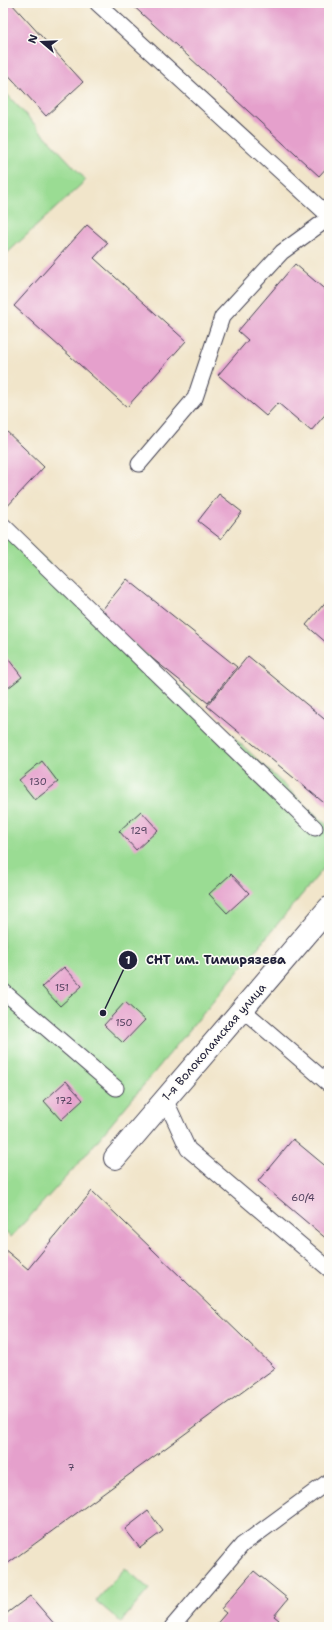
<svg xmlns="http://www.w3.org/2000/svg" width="332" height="1630" viewBox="0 0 332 1630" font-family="'Shantell Sans',sans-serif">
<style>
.green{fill:#9adc93;stroke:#5e7f67}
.building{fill:#e5a0cc}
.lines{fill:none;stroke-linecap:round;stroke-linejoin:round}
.service-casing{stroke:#413f50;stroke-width:17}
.minor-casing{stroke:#413f50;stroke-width:24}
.service{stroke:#fff;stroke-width:15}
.minor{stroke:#fff;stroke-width:22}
.labels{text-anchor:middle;stroke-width:3;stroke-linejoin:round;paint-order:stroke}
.number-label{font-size:10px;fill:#53425f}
.street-label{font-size:12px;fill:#22223b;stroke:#fdfcf7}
.leader{fill:none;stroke:#22223b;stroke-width:1.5}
.callout-dot{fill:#22223b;stroke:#fdfcf7;stroke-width:1.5}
.mark-label{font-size:12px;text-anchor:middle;font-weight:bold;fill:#fff}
.callout-label{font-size:13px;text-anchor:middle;font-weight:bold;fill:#22223b;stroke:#fdfcf7;stroke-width:3;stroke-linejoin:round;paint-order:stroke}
</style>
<rect width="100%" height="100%" fill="#fdfcf7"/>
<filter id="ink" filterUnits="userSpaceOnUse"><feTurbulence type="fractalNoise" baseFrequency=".025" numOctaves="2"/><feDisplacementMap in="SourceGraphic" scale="8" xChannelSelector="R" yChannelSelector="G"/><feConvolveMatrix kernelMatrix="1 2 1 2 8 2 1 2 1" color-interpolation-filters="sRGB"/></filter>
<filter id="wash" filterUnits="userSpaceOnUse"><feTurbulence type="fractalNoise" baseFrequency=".012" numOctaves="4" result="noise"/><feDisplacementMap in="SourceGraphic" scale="16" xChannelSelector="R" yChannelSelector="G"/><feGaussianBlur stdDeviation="0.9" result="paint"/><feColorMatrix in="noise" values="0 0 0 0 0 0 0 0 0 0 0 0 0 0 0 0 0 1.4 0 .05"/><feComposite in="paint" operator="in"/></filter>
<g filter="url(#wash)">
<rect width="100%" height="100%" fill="#f1e5ca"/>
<g class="green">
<polygon points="3,90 86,180 3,257"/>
<polygon points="3,520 329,827 329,862 78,1164 11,1237 3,1230"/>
<polygon points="125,1568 149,1589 121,1622 96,1601"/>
</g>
<g id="blocks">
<g class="building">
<polygon points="3,3 11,3 83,82 46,116 3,69"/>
<polygon points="130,3 329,3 329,165 319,176"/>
<polygon points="87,225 108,243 94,258 186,341 127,407 14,306"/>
<polygon points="295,264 329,293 329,410 311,431 278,403 266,416 218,375 248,340 238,331"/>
<polygon points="3,428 44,467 3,511"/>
<polygon points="219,494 242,512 221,539 198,521"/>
<polygon points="127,579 237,667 208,703 98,615"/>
<polygon points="329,598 329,645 306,625"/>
<polygon points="6,656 22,677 3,692 3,659"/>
<polygon points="248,656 329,723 329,807 207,706"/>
<polygon points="42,761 58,782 35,800 19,780"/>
<polygon points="141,811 158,830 136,850 119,831"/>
<polygon points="231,874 249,893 227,913 209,894"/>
<polygon points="64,967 82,986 60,1006 42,987"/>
<polygon points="125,1002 145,1020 123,1043 104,1025"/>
<polygon points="66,1081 83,1100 61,1120 44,1101"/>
<polygon points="293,1139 329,1169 329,1241 258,1181"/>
<polygon points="92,1191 275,1368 3,1567 3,1248 28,1269"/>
<polygon points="148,1511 163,1531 140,1548 125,1529"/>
<polygon points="254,1571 288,1599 274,1616 279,1620 272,1627 214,1627 226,1613 221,1609"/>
<polygon points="30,1596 57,1627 3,1627 3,1616"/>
</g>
</g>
</g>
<g filter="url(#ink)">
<use href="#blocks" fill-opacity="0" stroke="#413f50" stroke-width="1"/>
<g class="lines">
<g class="service-casing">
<g id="service">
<polyline points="97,3 329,216"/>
<polyline points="139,464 195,398 222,317 282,252 329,218"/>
<polyline points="3,525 315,828"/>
<polyline points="3,991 116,1088"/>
<polyline points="242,1009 329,1084"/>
<polyline points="165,1099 188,1149 329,1269"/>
<polyline points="172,1627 242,1545 329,1481"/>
</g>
</g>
<g class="minor-casing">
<polyline id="minor" points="115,1158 329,908"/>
</g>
<use href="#service" class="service"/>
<use href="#minor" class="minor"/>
</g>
</g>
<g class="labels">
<g class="number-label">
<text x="38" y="785">130</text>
<text x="139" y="834">129</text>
<text x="62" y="991">151</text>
<text x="124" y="1026">150</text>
<text x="64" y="1104">172</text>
<text x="303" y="1201">60/4</text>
<text x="71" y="1471">7</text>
</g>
<g class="street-label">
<text transform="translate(214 1042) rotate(-49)" y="4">1-я Волоколамская улица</text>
</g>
</g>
<path class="leader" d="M103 1013L128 960"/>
<g class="callout-dot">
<circle cx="103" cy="1013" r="4"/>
<circle cx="128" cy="960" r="10"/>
</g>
<g class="mark-label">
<text x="128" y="964">1</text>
</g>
<g class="callout-label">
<text x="216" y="964">СНТ им. Тимирязева</text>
</g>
<rect width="332" height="1630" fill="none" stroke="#fdfcf7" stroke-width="16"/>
<g transform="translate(42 42) rotate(289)" stroke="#fdfcf7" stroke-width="3" paint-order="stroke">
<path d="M0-3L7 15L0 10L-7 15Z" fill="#22223b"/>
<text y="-6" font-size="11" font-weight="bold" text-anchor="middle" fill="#22223b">N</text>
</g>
</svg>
